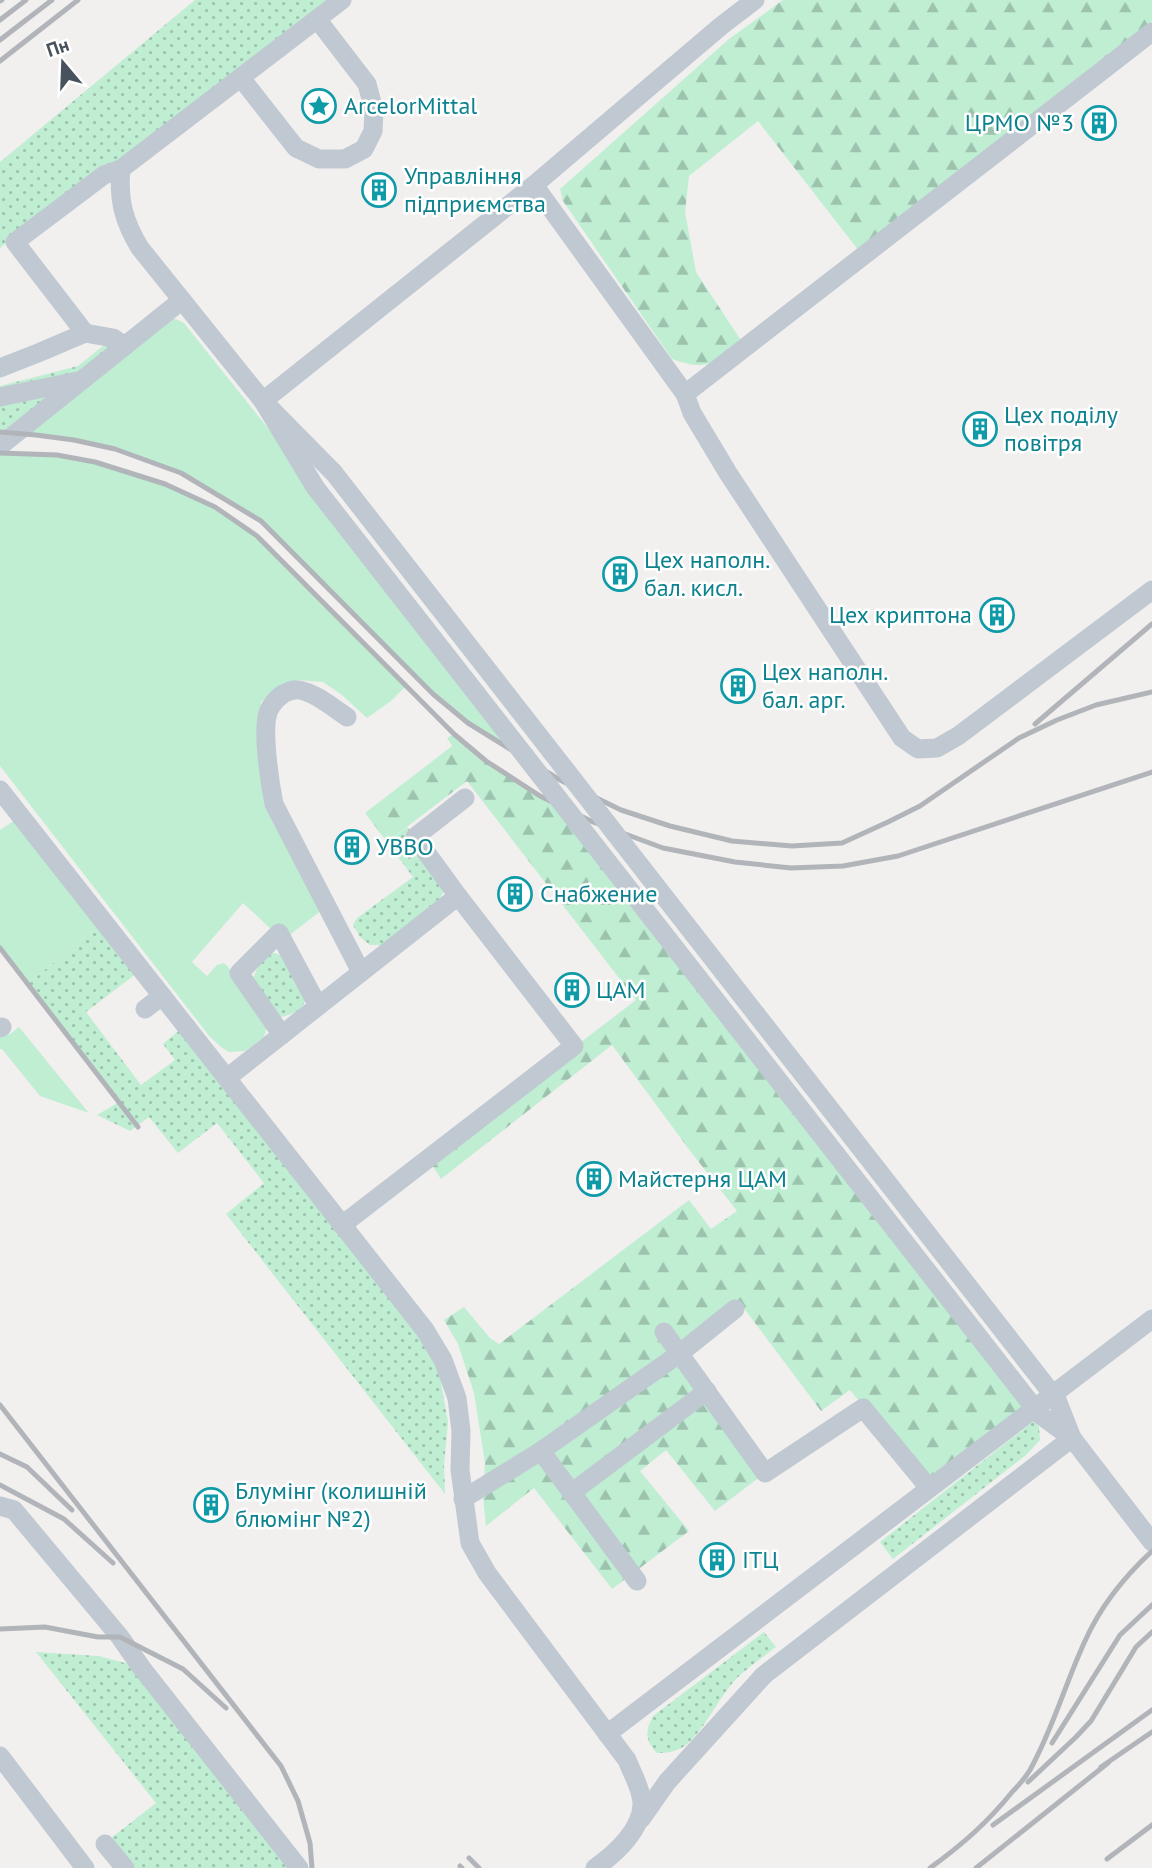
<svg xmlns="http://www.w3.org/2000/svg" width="1152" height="1868" viewBox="0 0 1152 1868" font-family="'PT Sans',sans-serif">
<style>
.grass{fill:url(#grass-dots)}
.forest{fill:url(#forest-firs)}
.park{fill:#bfeed3}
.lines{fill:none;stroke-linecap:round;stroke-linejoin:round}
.minor{stroke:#c0c9d1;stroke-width:19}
.rail{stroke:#b1b4b9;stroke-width:5}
.minor-bridge{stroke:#c0c9d1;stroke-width:19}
.labels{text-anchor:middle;stroke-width:5;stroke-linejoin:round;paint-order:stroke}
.culture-label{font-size:24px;fill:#0d838f;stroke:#fff;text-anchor:start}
</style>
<defs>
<pattern id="grass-dots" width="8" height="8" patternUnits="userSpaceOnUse" patternTransform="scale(1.75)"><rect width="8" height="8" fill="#bfeed3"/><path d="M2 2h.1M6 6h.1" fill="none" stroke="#9dc3ae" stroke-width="1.8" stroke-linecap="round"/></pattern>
<pattern id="forest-firs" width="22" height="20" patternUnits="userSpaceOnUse" patternTransform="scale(1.75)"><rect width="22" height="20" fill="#bfeed3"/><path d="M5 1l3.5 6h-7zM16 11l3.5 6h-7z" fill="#9dc3ae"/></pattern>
</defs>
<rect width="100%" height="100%" fill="#f2efef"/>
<g class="grass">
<polygon points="195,0 342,0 35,221 0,248 0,162"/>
<polygon points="113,338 125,346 16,433 0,432 0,386 78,366"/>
<polygon points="407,827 415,837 444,891 439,900 381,945 370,945 360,937 353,925 357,918 413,877 387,842"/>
<polygon points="103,921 141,970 86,1012 141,1085 175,1060 163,1044 185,1025 436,1355 448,1422 444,1465 445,1494 226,1214 264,1183 217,1123 178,1153 149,1117 130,1131 97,1115 119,1102 28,984"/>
<path d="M 269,953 L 275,953 L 282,956 L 306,996 C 304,1011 294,1014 281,1017 L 273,1011 L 252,984 C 254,971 261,963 269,953 Z"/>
<polygon points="1034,1421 1039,1427 1040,1440 1026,1455 893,1559 880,1542"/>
<path d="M 764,1632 L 776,1647 C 763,1657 749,1667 737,1678 C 719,1696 703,1734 683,1747 C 675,1752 667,1753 657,1753 C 645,1740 645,1732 653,1716 Z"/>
<polygon points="36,1652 98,1656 141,1667 299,1868 134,1868 111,1838 156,1803"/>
</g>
<g class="forest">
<path d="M 783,0 L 1152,0 L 1152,22 L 859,251 L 758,121 L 689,176 L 685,212 L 696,272 L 742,342 C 712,363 709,372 672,359 L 563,201 L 560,189 L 729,39 Z"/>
<path d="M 454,734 C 489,764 525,790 566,809 L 1034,1408 L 929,1488 L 850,1390 L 821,1411 L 743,1307 L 679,1354 L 765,1473 L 715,1511 L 666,1450 L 640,1471 L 689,1531 L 612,1589 L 534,1488 L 486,1526 L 483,1496 L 485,1463 L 474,1393 L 458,1344 L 444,1320 L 464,1307 L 490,1338 L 499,1344 L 689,1200 L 711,1229 L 737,1211 L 691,1152 L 612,1045 L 441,1179 L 428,1159 L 636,1000 L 467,781 L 387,842 L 365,813 L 452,746 L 447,738 Z"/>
</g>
<g class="park">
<polygon points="168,319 176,319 184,323 315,487 528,760 468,723 433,694 261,521 181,472 115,449 74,440 16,433"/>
<polygon points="14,452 57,455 95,462 165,484 218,510 257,536 406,686 391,701 367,718 342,695 323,682 297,680 277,687 261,702 259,729 261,764 322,910 283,940 243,903 192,962 207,976 217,965 224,963 228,967 267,1026 264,1037 245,1051 229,1052 221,1047 210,1037 0,766 0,453"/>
<polygon points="21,816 103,921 28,984 0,948 0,830"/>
<polygon points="0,1024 9,1035 19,1027 89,1113 40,1096 2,1049 0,1049"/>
</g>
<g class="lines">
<g class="minor">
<polyline points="241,78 296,148 319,159 345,159 364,149 373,131 374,110 367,84 317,19"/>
<polyline points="534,185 685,394 692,413 728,473 902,738 918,749 937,748 958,736 1152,590"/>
<polyline points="85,333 15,242 104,175 121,169"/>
<polyline points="0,368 38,353 85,333 113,338 125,346"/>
<polyline points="685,394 1152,32"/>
<polyline points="0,397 78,381"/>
<polyline points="0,446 182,300"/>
<path d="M 334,473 L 263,401 L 140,248 C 124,222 118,200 121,169 L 342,0"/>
<polyline points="315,487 263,401 534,185 721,26 755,0"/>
<path d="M 347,717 C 333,708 316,693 299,690 C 293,689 289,691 283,694 C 277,698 272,704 269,710 C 261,727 270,784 274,804 L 361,972"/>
<path d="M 0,790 L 425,1330 L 443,1360 L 457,1398 L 461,1431 L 460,1470 L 470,1543 L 487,1573 L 627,1760 C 632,1773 641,1788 642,1802 C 643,1829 615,1854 595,1868"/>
<polyline points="145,1009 162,996"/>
<polyline points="0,1028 2,1027"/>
<polyline points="282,1035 239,973 279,933 318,1006"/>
<polyline points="227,1078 458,896"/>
<polyline points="342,1225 574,1046 458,896 415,837 465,798"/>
<polyline points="664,1332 765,1473 863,1408 929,1488"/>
<polyline points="541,1451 637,1581"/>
<polyline points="571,1493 707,1391"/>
<polyline points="463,1499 541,1451 679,1354 735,1309"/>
<polyline points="0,1506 14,1510 120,1637 141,1667 299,1868"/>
<polyline points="607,1734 1152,1319"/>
<polyline points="0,1756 85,1868"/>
<polyline points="641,1819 667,1782 764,1675 1072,1438 1152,1542"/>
<polyline points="105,1844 125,1868"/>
</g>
<g class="rail">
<polyline points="0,1 2,0"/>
<polyline points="0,20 26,0"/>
<polyline points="0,40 52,0"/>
<polyline points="0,61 78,0"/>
<polyline points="0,432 36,435 74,440 115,449 181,473 261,521 433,694 468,723 560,780 621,810 670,826 732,841 792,846 842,843 888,822 920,806 1019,738 1057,720 1096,705 1152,692"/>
<polyline points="0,453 57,455 95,462 165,484 215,507 257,536 454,734 486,761 540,796 593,822 663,848 735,862 791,868 843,866 898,856 1152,772"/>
<polyline points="1035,724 1152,624"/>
<polyline points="0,948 138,1127"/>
<polyline points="0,1405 281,1766 298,1801 310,1843 312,1868"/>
<polyline points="0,1454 27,1467 72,1510"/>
<polyline points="0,1485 64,1519 113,1563"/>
<polyline points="0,1629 45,1627 98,1637 120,1637 183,1669 226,1708"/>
<polyline points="1052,1743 1120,1635 1152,1605"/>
<polyline points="1101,1767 1152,1732"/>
<polyline points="1028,1782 1076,1737 1091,1721 1136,1647 1152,1632"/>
<polyline points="993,1825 1152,1710"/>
<polyline points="469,1858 479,1868"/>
<polyline points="1107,1859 1152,1825"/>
<polyline points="460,1866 462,1868"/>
<path d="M 930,1868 C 963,1844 987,1823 1013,1791 C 1019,1785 1025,1778 1030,1770 C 1053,1729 1065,1684 1085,1641 C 1100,1607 1125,1576 1152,1551"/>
<polyline points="976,1868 1108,1763"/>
</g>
<g class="minor-bridge">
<polyline points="334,473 1057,1400 1072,1438"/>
<polyline points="315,487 1039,1414 1072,1438"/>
</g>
</g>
<defs>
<g id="sight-ring" transform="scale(1.75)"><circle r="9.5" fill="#fff" stroke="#0f9aa8" stroke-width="1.5"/><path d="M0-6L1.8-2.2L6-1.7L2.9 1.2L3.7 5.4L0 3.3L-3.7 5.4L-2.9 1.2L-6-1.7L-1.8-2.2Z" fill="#0f9aa8"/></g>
<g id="building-ring" transform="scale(1.75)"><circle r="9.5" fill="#fff" stroke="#0f9aa8" stroke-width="1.5"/><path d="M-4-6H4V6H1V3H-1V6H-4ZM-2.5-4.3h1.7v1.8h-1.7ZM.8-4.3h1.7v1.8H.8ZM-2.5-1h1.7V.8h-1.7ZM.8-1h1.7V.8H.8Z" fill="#0f9aa8"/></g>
</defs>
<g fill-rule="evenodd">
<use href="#sight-ring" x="319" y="106"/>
<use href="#building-ring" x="1099" y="123"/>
<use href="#building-ring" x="379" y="190"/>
<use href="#building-ring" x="980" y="429"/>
<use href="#building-ring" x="620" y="574"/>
<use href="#building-ring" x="997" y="615"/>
<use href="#building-ring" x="738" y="686"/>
<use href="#building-ring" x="352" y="847"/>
<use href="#building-ring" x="515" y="894"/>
<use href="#building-ring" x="572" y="990"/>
<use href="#building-ring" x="594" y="1179"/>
<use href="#building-ring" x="211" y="1505"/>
<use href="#building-ring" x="717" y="1560"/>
</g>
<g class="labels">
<g class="culture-label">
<text x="344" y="114">ArcelorMittal</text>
<text x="1074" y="131" text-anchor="end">ЦРМО №3</text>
<text x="404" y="184">Управління<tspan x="404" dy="28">підприємства</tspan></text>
<text x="1004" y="423">Цех поділу<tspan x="1004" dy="28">повітря</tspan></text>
<text x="644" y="568">Цех наполн.<tspan x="644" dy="28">бал. кисл.</tspan></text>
<text x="972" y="623" text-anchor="end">Цех криптона</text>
<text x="762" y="680">Цех наполн.<tspan x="762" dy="28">бал. арг.</tspan></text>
<text x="376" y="855">УВВО</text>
<text x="540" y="902">Снабжение</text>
<text x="596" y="998">ЦАМ</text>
<text x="618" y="1187">Майстерня ЦАМ</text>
<text x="235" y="1499">Блумінг (колишній<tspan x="235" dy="28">блюмінг №2)</tspan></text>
<text x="742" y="1568">ІТЦ</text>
</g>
</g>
<g transform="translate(63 63) rotate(341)" stroke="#ffffff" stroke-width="5" paint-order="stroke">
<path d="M0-5L12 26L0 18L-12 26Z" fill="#47525c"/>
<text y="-10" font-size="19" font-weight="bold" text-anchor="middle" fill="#47525c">Пн</text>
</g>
</svg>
